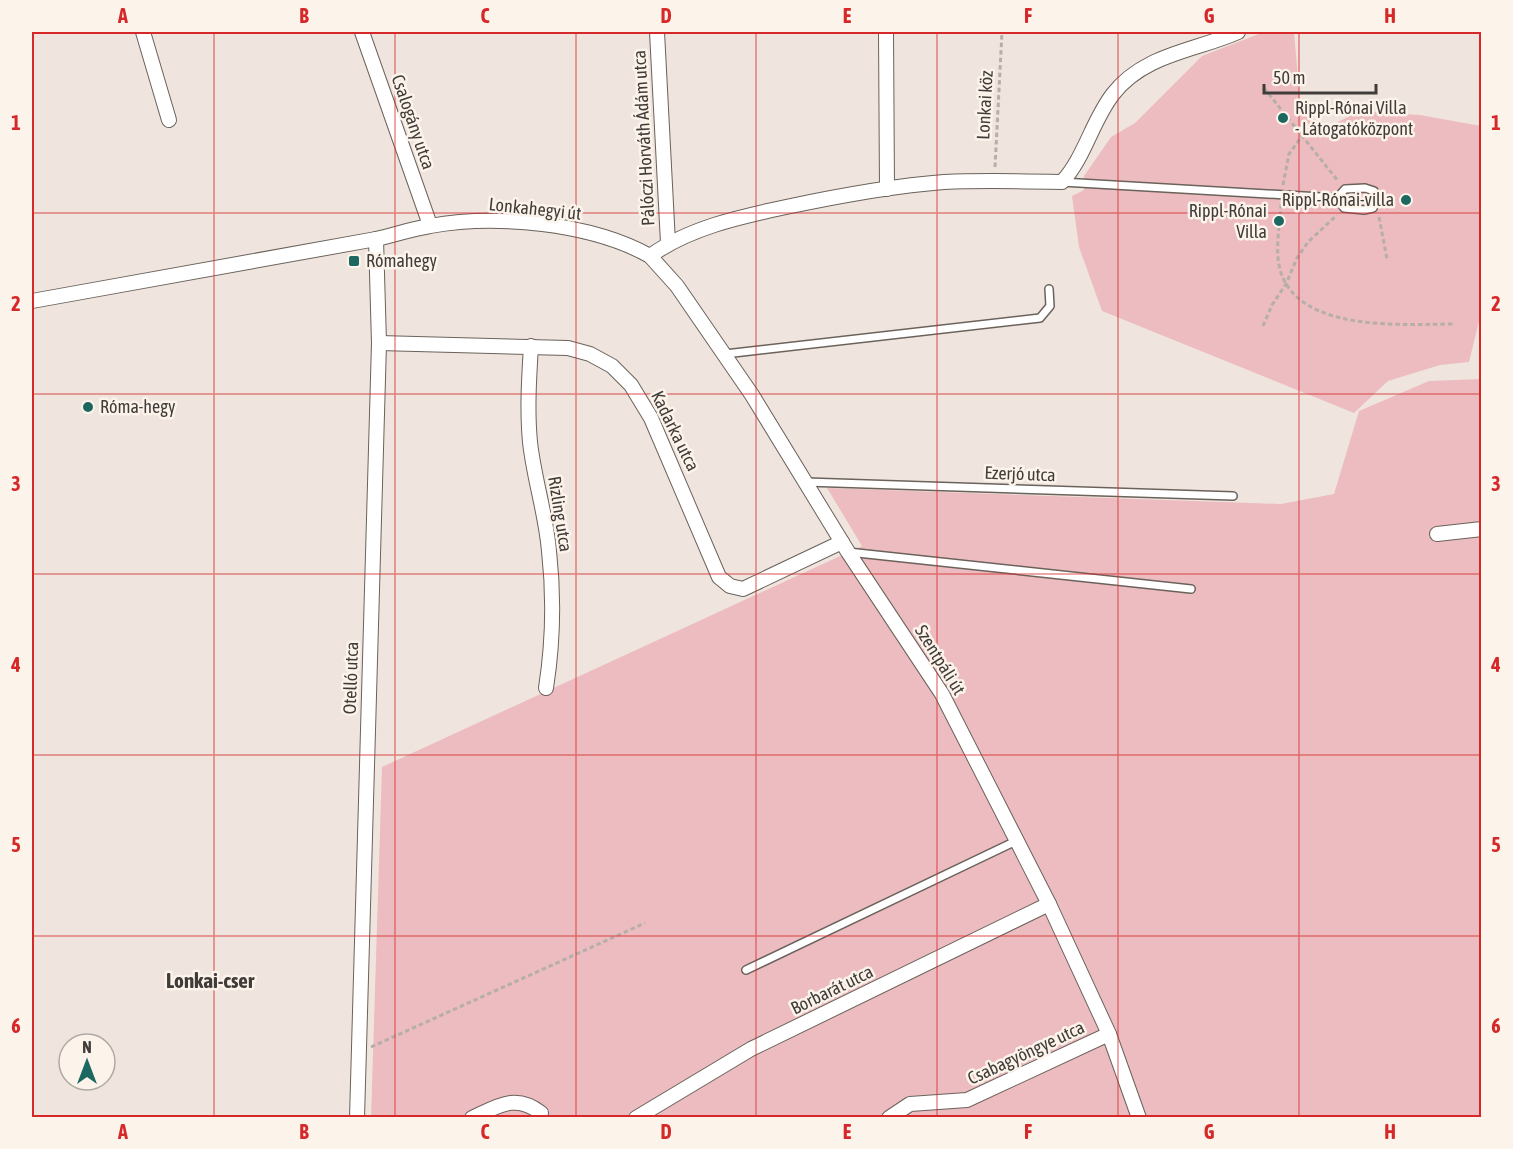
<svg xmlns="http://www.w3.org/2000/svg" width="1513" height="1149" viewBox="0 0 1513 1149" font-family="'Asap Condensed',sans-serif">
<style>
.green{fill:#ecbcc0}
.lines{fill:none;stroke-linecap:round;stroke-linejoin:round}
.lane-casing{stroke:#6a625b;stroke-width:10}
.street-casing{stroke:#6a625b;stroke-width:16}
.path{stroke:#b6aea8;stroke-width:3;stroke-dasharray:4.5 3;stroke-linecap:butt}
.lane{stroke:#fff;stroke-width:7}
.street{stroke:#fff;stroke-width:14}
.grid{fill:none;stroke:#d62828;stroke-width:1.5;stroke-opacity:0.55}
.poi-dot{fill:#1c6760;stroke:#fcf3eb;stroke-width:2}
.labels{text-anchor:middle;stroke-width:5;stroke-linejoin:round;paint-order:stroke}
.street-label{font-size:18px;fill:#403c39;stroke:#fcf3eb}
.poi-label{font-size:18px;fill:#403c39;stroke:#fcf3eb;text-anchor:start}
.quarter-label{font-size:21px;font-weight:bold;fill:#403c39;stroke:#fcf3eb}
.neatline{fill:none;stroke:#d62828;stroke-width:2}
.grid-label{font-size:20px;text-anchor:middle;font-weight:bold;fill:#d62828}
</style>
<rect width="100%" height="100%" fill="#efe5de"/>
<g class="green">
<polygon points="1264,32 1294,32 1301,113 1330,126 1360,111 1420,115 1481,126 1481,313 1469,362 1440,365 1388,381 1354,413 1102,311 1079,247 1072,196 1084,190 1084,176 1111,137 1135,123 1202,56"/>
<polygon points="1481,379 1481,1117 371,1118 382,767 862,546 827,488 1281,504 1334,494 1359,411 1429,381"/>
</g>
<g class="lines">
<g class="lane-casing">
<g id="lane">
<polyline points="1062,182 1337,198 1344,208 1364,210 1373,208 1377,199 1374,191 1365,188 1345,189 1337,198"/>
<polyline points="725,354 1040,318 1050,306 1049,289"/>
<polyline points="806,482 1233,496"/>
<polyline points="848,552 1191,589"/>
<polyline points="746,970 1016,841"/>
</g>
</g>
<g class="street-casing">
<g id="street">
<polyline points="143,32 169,120"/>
<polyline points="362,32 430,225"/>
<polyline points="657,32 668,243"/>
<polyline points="886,32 887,189"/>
<polyline points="650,256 677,286 752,395 848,552 942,694 1049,904 1109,1034 1139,1118"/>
<path d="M 32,301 L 376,239 C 394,235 411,229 430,226 C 496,214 591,223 650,256 C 689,228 739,217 786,207 C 838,196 891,186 944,182 C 983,180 1023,181 1062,182 C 1085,157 1092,121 1113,94 C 1144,54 1195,51 1238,32"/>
<polyline points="379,343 568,348 590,354 612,366 631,385 651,418 719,577 730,586 743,589 842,542"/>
<path d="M 531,346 C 529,378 527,410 530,442 C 534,479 546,514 549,551 C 554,596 553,643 546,688"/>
<polyline points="1437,534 1482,529"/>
<polyline points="357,1118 379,343 376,239"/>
<path d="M 472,1118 C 498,1106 516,1093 541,1113"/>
<polyline points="636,1118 751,1049 1049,904"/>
<polyline points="889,1118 910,1104 967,1100 1109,1034"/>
</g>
</g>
<g class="path">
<polyline points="1264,88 1338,181"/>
<polyline points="995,167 1002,32"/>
<polyline points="1283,185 1289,154 1302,136"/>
<polyline points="1386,200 1396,200"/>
<path d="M 1281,204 C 1280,225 1274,252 1281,273 C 1302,333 1404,324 1455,324"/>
<polyline points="1379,217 1387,259"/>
<polyline points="1263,326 1272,305 1286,284 1297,258 1308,242 1337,215"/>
<polyline points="371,1047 645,923"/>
</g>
<use href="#lane" class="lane"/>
<use href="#street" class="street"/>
</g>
<path class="grid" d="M 214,32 L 214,1118M 395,32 L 395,1118M 576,32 L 576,1118M 756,32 L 756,1118M 937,32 L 937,1118M 1118,32 L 1118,1118M 1299,32 L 1299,1118M 32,213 L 1482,213M 32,394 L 1482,394M 32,574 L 1482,574M 32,755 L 1482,755M 32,936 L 1482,936"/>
<g class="poi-dot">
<circle cx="1283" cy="118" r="6"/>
<circle cx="1406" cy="200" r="6"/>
<circle cx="1279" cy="221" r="6"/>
<rect x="348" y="255" width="12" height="12" rx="3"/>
<circle cx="88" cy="407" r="6"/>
</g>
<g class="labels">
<g class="street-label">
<text transform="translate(985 105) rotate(-87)" y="6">Lonkai köz</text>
<text transform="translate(413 122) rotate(71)" y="6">Csalogány utca</text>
<text transform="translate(644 138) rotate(-93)" y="6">Pálóczi Horváth Ádám utca</text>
<text transform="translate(535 209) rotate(6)" y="6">Lonkahegyi út</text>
<text transform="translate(675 431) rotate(64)" y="6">Kadarka utca</text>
<text transform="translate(1020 474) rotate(2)" y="6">Ezerjó utca</text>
<text transform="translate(560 514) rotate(81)" y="6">Rizling utca</text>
<text transform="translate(940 660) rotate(58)" y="6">Szentpáli út</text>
<text transform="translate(351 678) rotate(-88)" y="6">Otelló utca</text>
<text transform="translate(832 990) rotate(-26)" y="6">Borbarát utca</text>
<text transform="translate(1026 1053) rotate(-25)" y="6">Csabagyöngye utca</text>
</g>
<g class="poi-label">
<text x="1295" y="114">Rippl-Rónai Villa<tspan x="1295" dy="21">- Látogatóközpont</tspan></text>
<text x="1394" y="206" text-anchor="end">Rippl-Rónai-villa</text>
<text x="1267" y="217" text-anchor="end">Rippl-Rónai<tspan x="1267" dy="21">Villa</tspan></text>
<text x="366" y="267">Rómahegy</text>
<text x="100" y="413">Róma-hegy</text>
</g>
<g class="quarter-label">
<text x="210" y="988">Lonkai-cser</text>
</g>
</g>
<rect width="1513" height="1149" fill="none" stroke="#fcf3eb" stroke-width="66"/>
<g transform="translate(87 1062)"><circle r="28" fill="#fcf3eb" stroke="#b1aaa4" stroke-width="1.5"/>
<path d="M0-4.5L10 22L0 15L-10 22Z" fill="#1c6760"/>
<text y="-9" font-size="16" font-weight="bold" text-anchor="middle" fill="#403c39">N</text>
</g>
<path d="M1264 84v9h112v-9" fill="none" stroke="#403c39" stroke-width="3"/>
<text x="1273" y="84" font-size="18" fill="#403c39" stroke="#fcf3eb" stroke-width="4.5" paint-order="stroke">50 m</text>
<rect x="33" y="33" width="1447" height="1083" class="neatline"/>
<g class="grid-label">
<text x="123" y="23">A</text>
<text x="304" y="23">B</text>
<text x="485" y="23">C</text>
<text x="666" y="23">D</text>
<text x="847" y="23">E</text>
<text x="1028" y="23">F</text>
<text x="1209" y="23">G</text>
<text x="1390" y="23">H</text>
<text x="16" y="130">1</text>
<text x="1496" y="130">1</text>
<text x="16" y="311">2</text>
<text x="1496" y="311">2</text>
<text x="16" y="491">3</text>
<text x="1496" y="491">3</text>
<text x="16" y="672">4</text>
<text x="1496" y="672">4</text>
<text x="16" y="852">5</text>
<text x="1496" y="852">5</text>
<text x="16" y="1033">6</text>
<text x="1496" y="1033">6</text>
<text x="123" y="1139">A</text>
<text x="304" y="1139">B</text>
<text x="485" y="1139">C</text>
<text x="666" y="1139">D</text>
<text x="847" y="1139">E</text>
<text x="1028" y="1139">F</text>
<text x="1209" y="1139">G</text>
<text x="1390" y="1139">H</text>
</g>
</svg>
